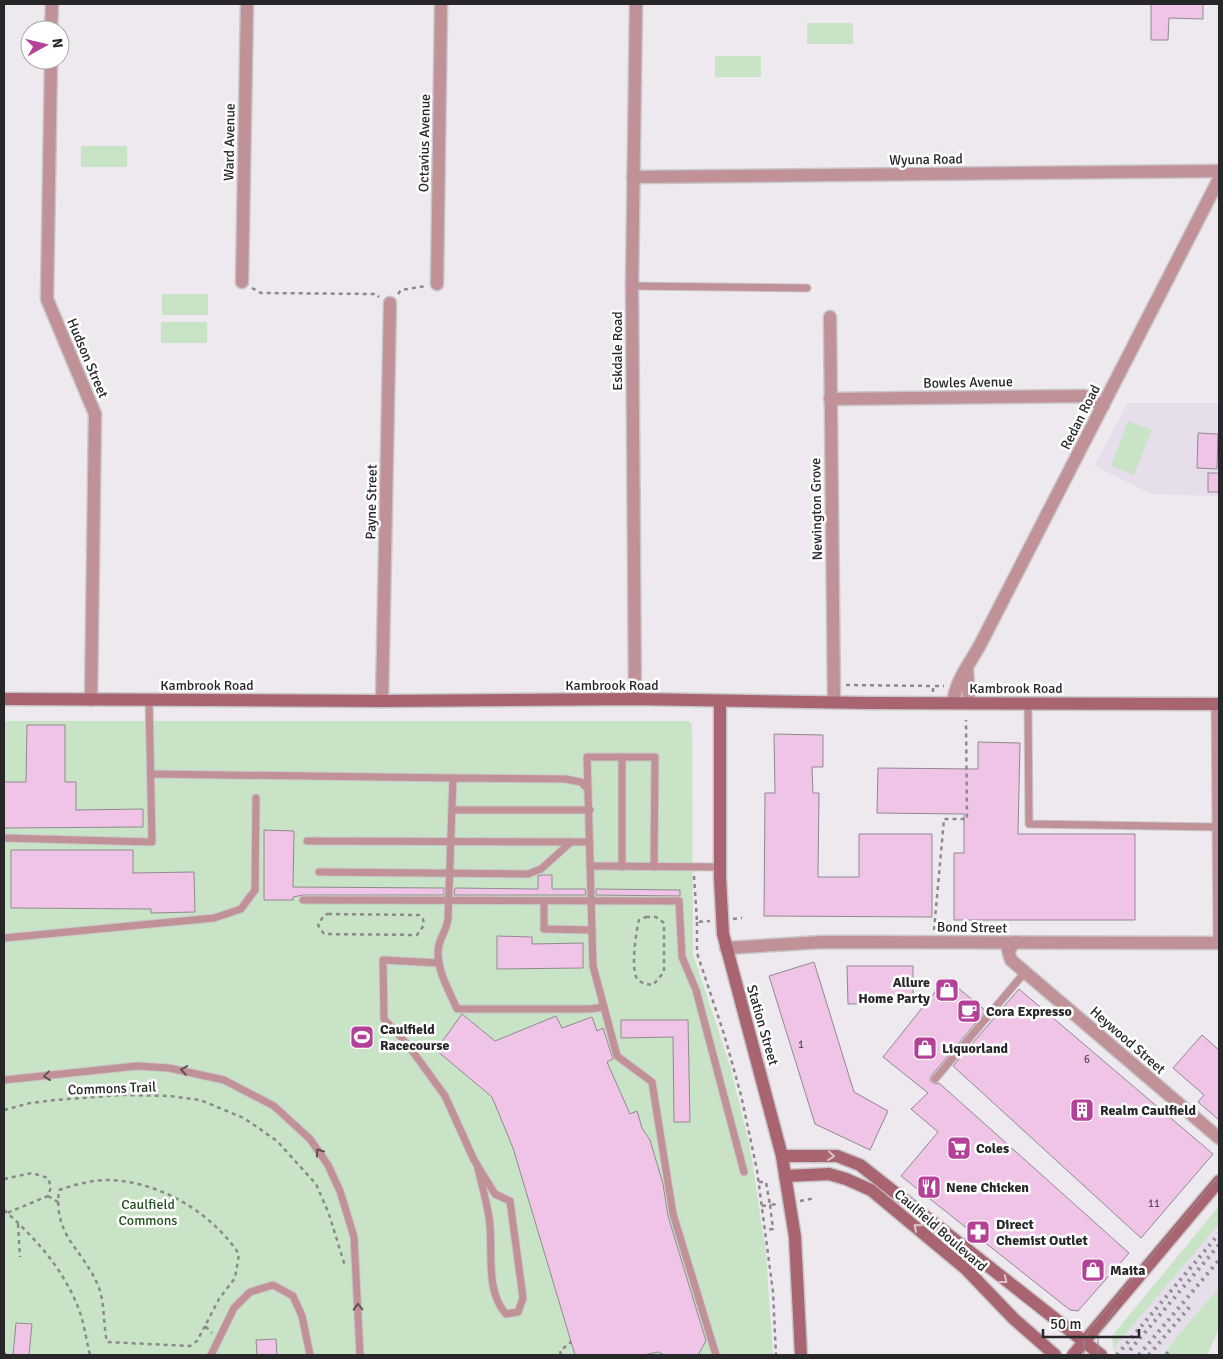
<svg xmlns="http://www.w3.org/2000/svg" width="1223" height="1359" viewBox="0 0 1223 1359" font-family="Signika,sans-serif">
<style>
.built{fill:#e6deeb}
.green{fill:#c9e3c6}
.building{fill:#efc4e6;stroke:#908a8f}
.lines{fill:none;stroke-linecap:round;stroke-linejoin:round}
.lane-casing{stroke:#c9c6cb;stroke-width:9}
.street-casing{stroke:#c9c6cb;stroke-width:15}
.secondary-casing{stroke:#c9c6cb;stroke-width:15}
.path{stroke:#8c898d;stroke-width:2.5;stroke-dasharray:4 4;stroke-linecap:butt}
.lane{stroke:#c09197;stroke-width:7}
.street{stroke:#c09197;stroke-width:12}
.secondary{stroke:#a8656f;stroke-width:12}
.tram{stroke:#939095;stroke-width:1}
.rail{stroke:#939095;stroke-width:4;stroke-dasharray:2.5 5;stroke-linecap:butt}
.oneway{stroke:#645154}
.oneway2{stroke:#dcc1c5}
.labels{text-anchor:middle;stroke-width:5;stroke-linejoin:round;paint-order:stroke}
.number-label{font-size:11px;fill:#594e58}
.street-label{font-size:14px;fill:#272628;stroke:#fff}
.poi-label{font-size:14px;font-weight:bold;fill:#272628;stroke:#fff;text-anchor:start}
.park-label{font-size:14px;fill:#22521e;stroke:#fff}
</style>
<rect width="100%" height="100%" fill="#ede9ef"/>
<g class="built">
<polygon points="1128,403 1219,403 1219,496 1151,494 1094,466"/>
<polygon points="1219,1224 1219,1287 1162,1355 1118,1355 1114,1352 1116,1345"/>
</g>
<g class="green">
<rect x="807" y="23" width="46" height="21"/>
<rect x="715" y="56" width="46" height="21"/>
<rect x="81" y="146" width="46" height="21"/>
<rect x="162" y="294" width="46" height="21"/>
<rect x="161" y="322" width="46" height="21"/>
<polygon points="1128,421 1152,430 1134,475 1111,466"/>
<polygon points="4,721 688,721 692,724 693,954 730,1066 750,1147 766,1253 773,1355 4,1355"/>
<polygon points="1219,1206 1219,1224 1116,1345 1114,1352 1112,1336"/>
<polygon points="1219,1287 1219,1329 1207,1355 1162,1355"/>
</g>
<g class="building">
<polygon points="1151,4 1203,4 1203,19 1169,18 1168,40 1151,40"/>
<polygon points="1198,433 1218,434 1217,469 1197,468"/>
<rect x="1208" y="473" width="11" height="19"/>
<polygon points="27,725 65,725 65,782 76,782 76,810 143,809 143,827 4,828 4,782 26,782"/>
<polygon points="774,734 823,735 823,767 812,767 813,793 819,793 818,877 859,877 859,834 932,834 932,917 764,916 765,793 775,793"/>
<polygon points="978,742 1020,743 1018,834 1135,834 1135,920 954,920 954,853 964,853 964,814 877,813 878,768 978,769"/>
<polygon points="264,830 294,831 293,887 444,888 444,895 303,895 293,897 293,900 264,900"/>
<polygon points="11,850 133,850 133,873 194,872 195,912 151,913 151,909 11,908"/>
<polygon points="541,875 552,875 552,889 585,889 586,895 454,895 455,888 538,889 538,876"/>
<polygon points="596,889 680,890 680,896 596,895"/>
<polygon points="497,936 532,937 532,944 583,943 583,968 497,969"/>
<polygon points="814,962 854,1092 888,1111 870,1150 815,1124 769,976"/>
<polygon points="847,966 913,966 913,1003 848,1004"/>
<polygon points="946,978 986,1011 931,1076 930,1081 935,1084 939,1083 1129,1253 1078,1311 1070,1310 901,1176 938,1132 911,1109 928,1093 883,1057"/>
<polygon points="1019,989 1213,1154 1141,1238 953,1066"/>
<polygon points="462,1014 495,1041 556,1016 562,1028 592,1017 597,1031 603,1028 613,1059 607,1062 630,1114 637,1111 642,1128 650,1140 663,1184 668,1216 706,1341 698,1355 665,1355 658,1352 643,1355 575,1355 513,1148 492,1097 436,1050"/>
<polygon points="621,1020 688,1020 690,1122 674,1122 673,1037 621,1038"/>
<polygon points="1202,1035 1219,1050 1219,1120 1198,1102 1204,1095 1173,1068"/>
<polygon points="16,1323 32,1324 29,1355 13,1355"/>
<polygon points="276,1339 277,1355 257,1355 256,1340"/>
</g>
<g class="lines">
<g class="lane-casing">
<g id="lane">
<polyline points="632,286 807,288"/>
<polyline points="1215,703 1217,944"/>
<polyline points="1028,704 1029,824 1216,827"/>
<polyline points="151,774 453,778"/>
<path d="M 588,789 L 581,782 L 565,779 L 453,778 L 448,919 C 447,929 441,936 439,945 C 434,966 449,990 457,1009 L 589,1009 L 604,1007"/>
<polyline points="452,810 590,810"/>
<polyline points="4,838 152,842 149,700"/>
<polyline points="307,841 590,842"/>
<polyline points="590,866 720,867"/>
<polyline points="622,867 622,757"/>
<polyline points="654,867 655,757 587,757 593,966 617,1056 652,1082 673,1214 716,1355"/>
<polyline points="319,872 528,874 541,869 571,842"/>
<polyline points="303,900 679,901 682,957 696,990 744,1172"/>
<polyline points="544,901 544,929 592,930"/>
<polyline points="4,938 214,918 241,909 255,890 256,798"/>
<path d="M 439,963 L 383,960 L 384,1019 L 408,1045 L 445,1096 L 474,1160 L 495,1194 L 510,1201 L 523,1298 L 518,1312 L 506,1314 C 484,1290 494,1248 489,1217 C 486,1199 481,1182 477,1164"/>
<polyline points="935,1079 1025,972"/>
<polyline points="4,1080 137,1066 169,1068 224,1080 274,1106 310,1139 328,1165 340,1191 354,1237 360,1355"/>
<polyline points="211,1355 234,1308 250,1292 273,1285 293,1296 302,1316 310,1355"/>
</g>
</g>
<g class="street-casing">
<g id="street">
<polyline points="51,30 52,4"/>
<polyline points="51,60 47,299 95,414 91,700"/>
<polyline points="633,177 1219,171"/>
<polyline points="242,282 247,4"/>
<polyline points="437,284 441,4"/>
<polyline points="830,317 834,702"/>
<polyline points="830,399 1084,396 1103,406"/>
<polyline points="967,669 969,703"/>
<polyline points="635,699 632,286 636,4"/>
<polyline points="382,701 390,303"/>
<path d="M 953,703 C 956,679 970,664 981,643 L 1219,179"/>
<polyline points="1016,942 1008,950 1011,960 1219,1138"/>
<polyline points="726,948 823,942 1219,943"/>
</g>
</g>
<g class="secondary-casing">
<g id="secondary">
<polyline points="4,699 382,701 635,699 867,703 1219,704"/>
<polyline points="720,701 720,878 723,934 782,1156 795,1237 801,1355"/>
<polyline points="782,1156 837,1156 860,1165 1101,1355"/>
<polyline points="785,1176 829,1174 846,1179 871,1190 966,1269 1014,1319 1055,1355"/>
<polyline points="1073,1355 1219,1181"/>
</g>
</g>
<g class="path">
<polyline points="252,288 261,293 376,294 379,297"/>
<polyline points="398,294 401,290 426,286"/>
<polyline points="846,685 933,686"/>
<polyline points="933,692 933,686 944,686"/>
<polyline points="694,876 697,922 710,921"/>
<polygon points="328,914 419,915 423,919 424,925 417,935 324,934 318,925 324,915"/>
<path d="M 646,917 L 656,917 L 664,923 L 664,972 L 653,985 C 648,984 643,984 638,980 C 630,972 636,931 639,920 Z"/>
<polyline points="733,919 742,918"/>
<polyline points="697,922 697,953 724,1034 741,1095 757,1170 773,1292 776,1355"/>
<polyline points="934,930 944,819 967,819 966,720"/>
<polyline points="4,1110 30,1103 55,1100 121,1095 170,1096 200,1100 244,1118 277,1141 316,1184 329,1214 345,1266"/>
<polyline points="4,1179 32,1173 48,1178 51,1187 48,1196 7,1213"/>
<polyline points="759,1182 766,1182 770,1205 777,1204"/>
<polyline points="48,1196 58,1202"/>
<polyline points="800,1201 815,1198"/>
<polyline points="762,1206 770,1205 773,1229 766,1230"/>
<path d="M 4,1210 C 35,1238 62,1267 78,1307 C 84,1322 86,1339 90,1355"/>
<polyline points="18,1224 20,1257"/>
<path d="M 205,1326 L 197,1341 L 190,1346 L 107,1342 C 103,1324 105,1305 99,1288 C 84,1249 53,1238 59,1190 C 74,1185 91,1180 108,1180 C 159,1181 211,1212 239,1254 L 235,1278 L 219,1299 L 205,1326 L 212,1333"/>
<polyline points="1166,1352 1169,1355"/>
<polyline points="4,1353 6,1355"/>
<polyline points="561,1355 560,1351 571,1342"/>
</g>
<use href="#lane" class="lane"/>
<use href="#street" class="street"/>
<use href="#secondary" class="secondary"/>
<g class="tram">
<polyline points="1084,1355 1084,1342 1089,1330 1219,1176"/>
<polyline points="1098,1355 1098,1334 1117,1307"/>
</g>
<g class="rail">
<polyline points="1130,1350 1219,1245"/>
<polyline points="1117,1355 1219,1234"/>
<polyline points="1139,1355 1219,1260"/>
<polyline points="1149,1355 1192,1304"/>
</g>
</g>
<defs><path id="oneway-chevron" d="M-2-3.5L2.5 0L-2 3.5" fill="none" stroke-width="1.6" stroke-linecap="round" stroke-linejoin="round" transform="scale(1.25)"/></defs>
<g class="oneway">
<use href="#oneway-chevron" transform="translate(184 1070) rotate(-171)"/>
<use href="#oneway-chevron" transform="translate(47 1076) rotate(173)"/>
<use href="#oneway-chevron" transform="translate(319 1152) rotate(-126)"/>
<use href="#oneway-chevron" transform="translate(358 1307) rotate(-92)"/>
</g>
<g class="oneway2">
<use href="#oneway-chevron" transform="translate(831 1156) rotate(6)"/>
<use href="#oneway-chevron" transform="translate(917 1227) rotate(-139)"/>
<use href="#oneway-chevron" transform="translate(1004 1280) rotate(38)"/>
</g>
<defs>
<g id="shop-square" transform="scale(1.25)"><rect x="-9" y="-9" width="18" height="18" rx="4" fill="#b44098" stroke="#fff"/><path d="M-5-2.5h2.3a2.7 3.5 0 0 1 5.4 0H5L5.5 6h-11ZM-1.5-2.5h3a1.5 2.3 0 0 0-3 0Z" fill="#fff"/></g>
<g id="cafe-square" transform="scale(1.25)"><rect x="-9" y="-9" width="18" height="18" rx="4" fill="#b44098" stroke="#fff"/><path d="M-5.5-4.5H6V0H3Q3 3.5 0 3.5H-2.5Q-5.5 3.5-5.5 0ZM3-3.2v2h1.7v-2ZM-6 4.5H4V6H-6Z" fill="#fff"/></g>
<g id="stadium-square" transform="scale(1.25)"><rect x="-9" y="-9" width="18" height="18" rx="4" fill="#b44098" stroke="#fff"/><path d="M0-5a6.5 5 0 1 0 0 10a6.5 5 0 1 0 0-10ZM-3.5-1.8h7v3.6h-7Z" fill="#fff"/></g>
<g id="building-square" transform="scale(1.25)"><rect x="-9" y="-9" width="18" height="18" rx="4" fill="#b44098" stroke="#fff"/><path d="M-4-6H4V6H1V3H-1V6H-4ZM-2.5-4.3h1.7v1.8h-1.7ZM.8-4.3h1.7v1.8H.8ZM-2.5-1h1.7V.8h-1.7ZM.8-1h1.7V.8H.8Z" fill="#fff"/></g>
<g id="supermarket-square" transform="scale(1.25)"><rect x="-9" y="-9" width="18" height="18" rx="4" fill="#b44098" stroke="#fff"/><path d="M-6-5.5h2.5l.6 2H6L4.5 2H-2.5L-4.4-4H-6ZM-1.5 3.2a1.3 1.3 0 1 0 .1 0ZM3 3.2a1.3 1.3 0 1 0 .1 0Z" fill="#fff"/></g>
<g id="restaurant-square" transform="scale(1.25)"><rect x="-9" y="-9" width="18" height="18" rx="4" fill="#b44098" stroke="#fff"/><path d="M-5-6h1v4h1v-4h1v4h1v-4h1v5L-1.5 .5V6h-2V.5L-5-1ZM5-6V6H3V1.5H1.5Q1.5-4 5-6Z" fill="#fff"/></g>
<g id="pharmacy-square" transform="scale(1.25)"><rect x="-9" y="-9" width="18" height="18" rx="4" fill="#b44098" stroke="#fff"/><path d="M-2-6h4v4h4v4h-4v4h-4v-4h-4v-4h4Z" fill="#fff"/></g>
</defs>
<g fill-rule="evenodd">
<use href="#shop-square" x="947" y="990"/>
<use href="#cafe-square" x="969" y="1011"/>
<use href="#stadium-square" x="362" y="1037"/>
<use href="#shop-square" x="925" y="1048"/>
<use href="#building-square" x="1082" y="1110"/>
<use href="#supermarket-square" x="959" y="1148"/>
<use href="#restaurant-square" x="929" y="1187"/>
<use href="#pharmacy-square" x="978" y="1232"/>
<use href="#shop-square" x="1093" y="1270"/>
</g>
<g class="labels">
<g class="number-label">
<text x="801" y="1048">1</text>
<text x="1087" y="1063">6</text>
<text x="1154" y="1207">11</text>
</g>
<g class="street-label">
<text transform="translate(229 142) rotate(-89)" y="5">Ward Avenue</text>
<text transform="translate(424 143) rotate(-89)" y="5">Octavius Avenue</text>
<text transform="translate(926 159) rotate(-1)" y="5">Wyuna Road</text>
<text transform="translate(617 351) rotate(-90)" y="5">Eskdale Road</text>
<text transform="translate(88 358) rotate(67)" y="5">Hudson Street</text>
<text transform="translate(968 382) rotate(-1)" y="5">Bowles Avenue</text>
<text transform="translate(1080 417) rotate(-63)" y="5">Redan Road</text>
<text transform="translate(371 502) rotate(-89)" y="5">Payne Street</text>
<text transform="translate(816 509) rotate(-91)" y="5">Newington Grove</text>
<text x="207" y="690">Kambrook Road</text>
<text x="612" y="690">Kambrook Road</text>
<text x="1016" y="693">Kambrook Road</text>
<text transform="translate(972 927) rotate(1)" y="5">Bond Street</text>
<text transform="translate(763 1025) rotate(74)" y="5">Station Street</text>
<text transform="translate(1128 1040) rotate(41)" y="5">Heywood Street</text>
<text transform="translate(112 1088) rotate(-2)" y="5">Commons Trail</text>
<text transform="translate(941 1230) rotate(41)" y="5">Caulfield Boulevard</text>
</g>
<g class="poi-label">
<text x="930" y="987" text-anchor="end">Allure<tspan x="930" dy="16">Home Party</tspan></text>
<text x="986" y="1016">Cora Expresso</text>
<text x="380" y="1034">Caulfield<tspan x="380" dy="16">Racecourse</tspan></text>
<text x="942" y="1053">Liquorland</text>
<text x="1100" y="1115">Realm Caulfield</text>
<text x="976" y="1153">Coles</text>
<text x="946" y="1192">Nene Chicken</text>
<text x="996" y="1229">Direct<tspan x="996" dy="16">Chemist Outlet</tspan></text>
<text x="1110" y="1275">Maita</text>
</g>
<g class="park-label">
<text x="148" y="1209">Caulfield<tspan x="148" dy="16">Commons</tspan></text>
</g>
</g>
<rect width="1223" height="1359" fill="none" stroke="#272628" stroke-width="10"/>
<g transform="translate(45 45) rotate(82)"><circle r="24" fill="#ffffff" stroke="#a9a8a9"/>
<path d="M0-4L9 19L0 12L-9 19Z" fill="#b44098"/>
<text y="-8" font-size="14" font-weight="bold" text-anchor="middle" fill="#272628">N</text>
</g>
<path d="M1043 1329v8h96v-8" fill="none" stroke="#272628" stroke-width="2.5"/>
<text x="1050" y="1329" font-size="15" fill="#272628" stroke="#ffffff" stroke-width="4" paint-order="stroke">50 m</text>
</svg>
